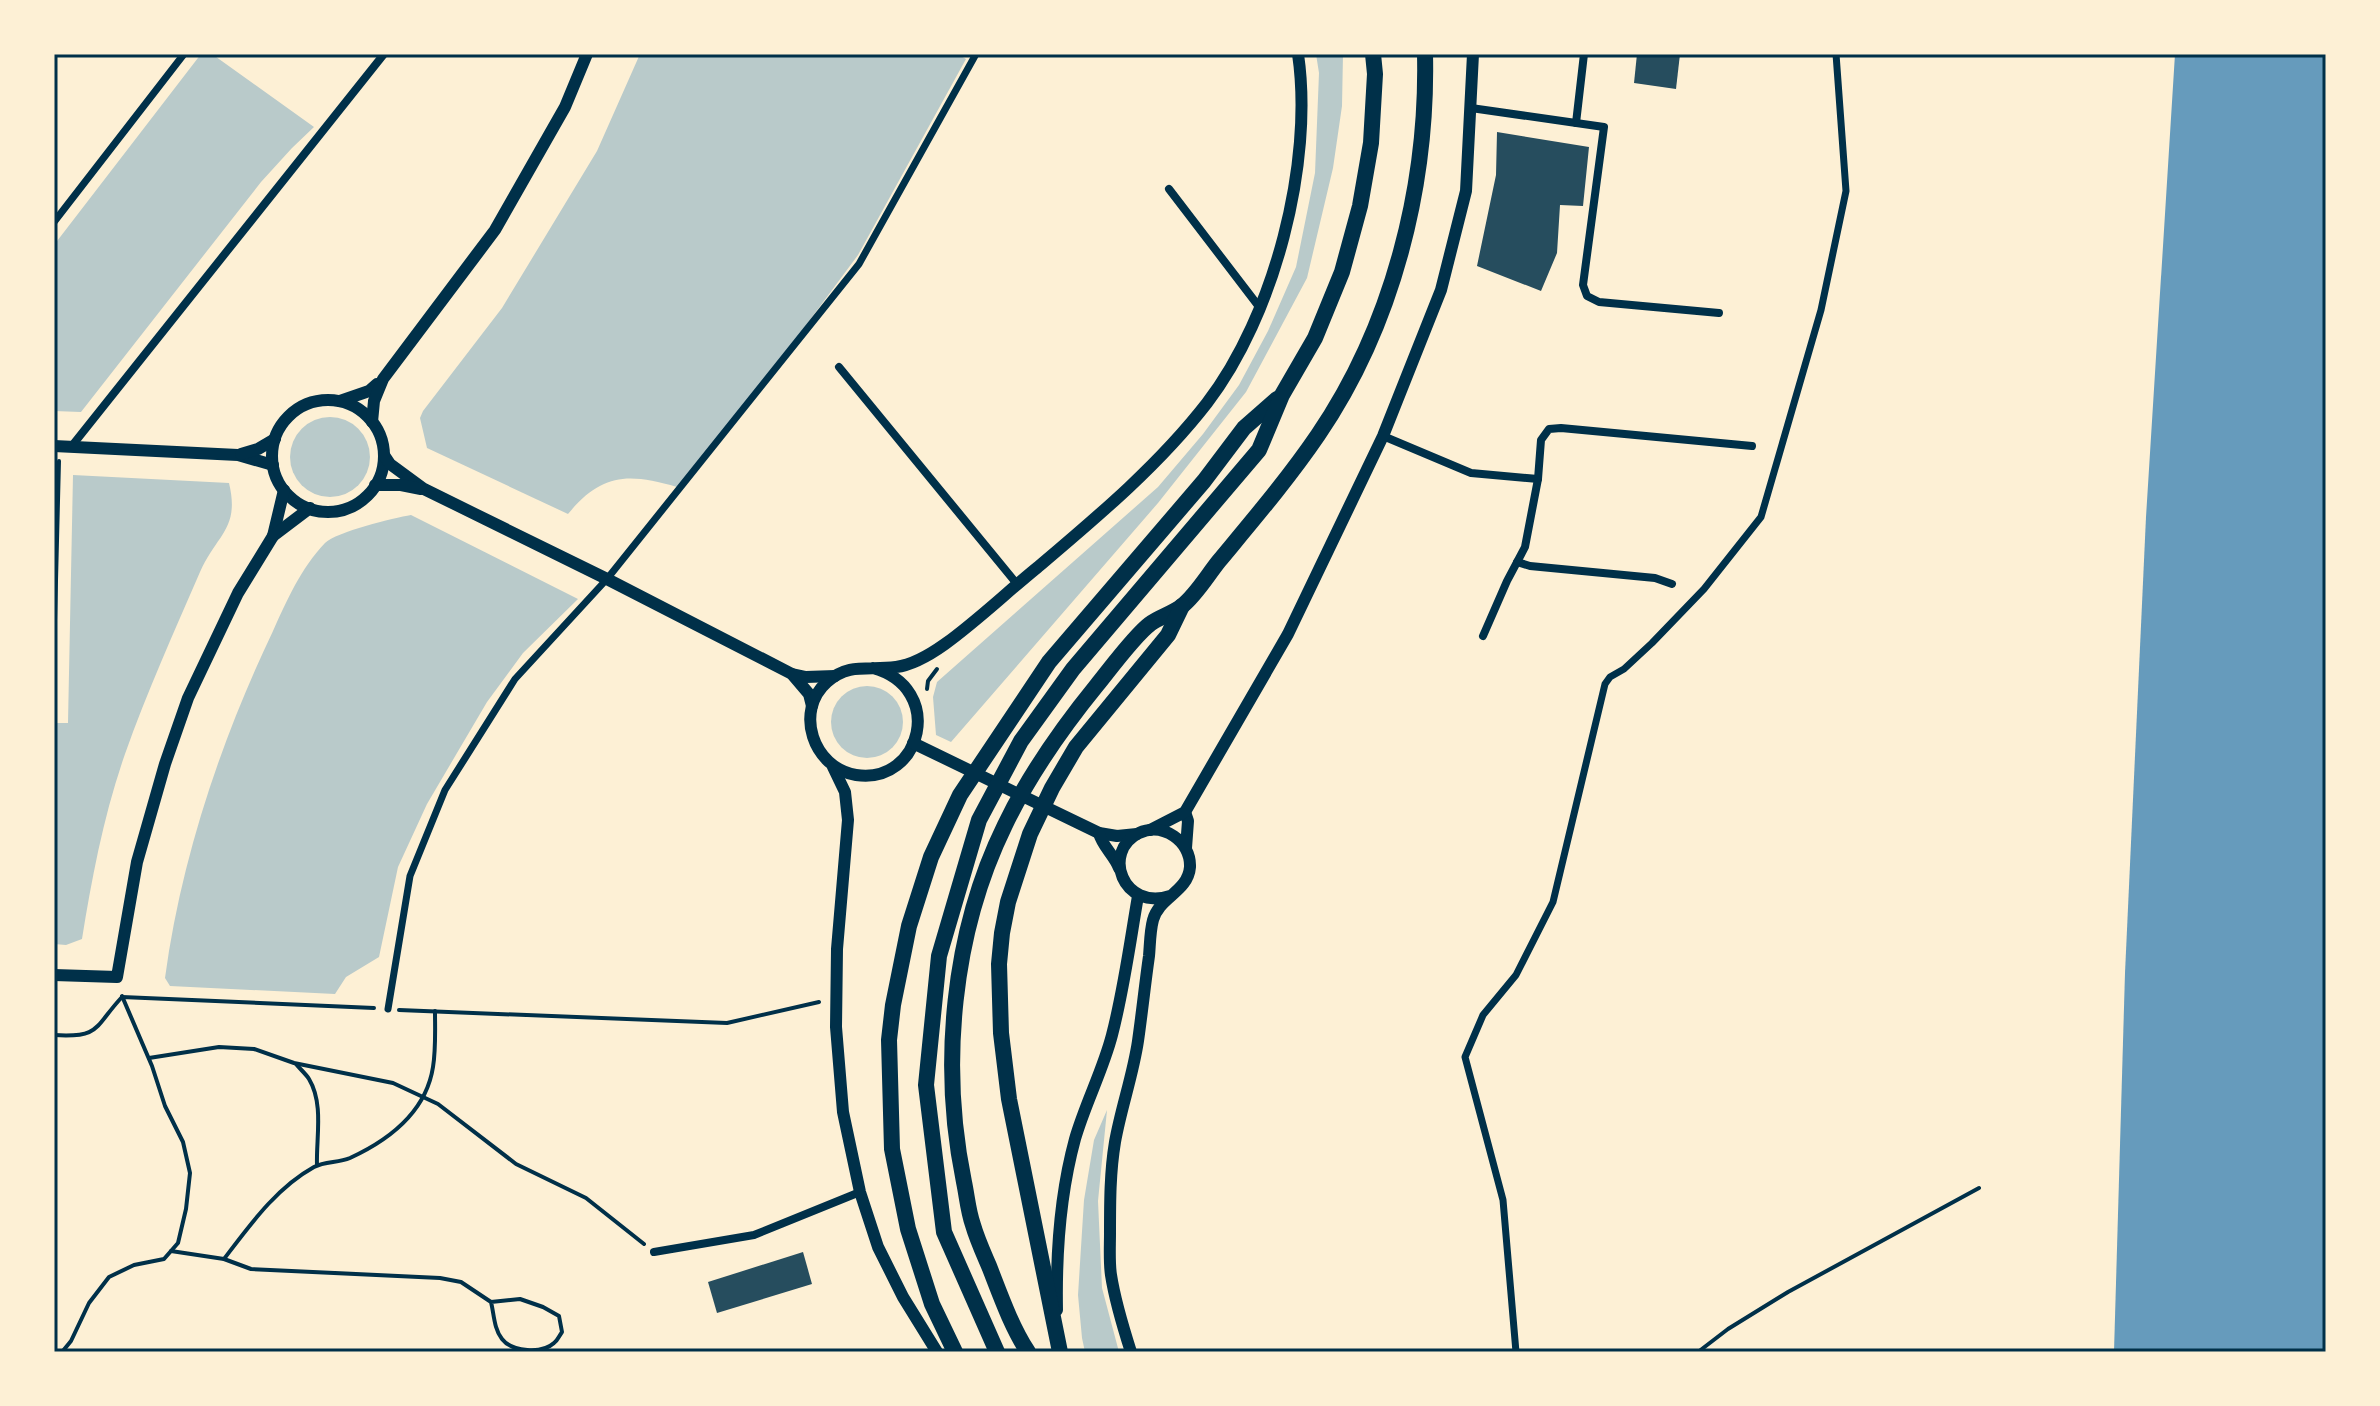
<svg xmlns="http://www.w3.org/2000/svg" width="2380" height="1406" viewBox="0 0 2380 1406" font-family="'Work Sans',sans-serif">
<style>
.green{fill:#b9caca}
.water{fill:#669bbc}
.building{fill:#264d5e}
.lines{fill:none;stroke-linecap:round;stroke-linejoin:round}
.path{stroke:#003049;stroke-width:4}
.pedestrian{stroke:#003049;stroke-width:7}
.minor{stroke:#003049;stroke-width:8}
.tertiary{stroke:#003049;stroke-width:12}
.trunk{stroke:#003049;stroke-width:16}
.neatline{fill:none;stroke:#003049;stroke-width:3}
</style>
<rect width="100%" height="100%" fill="#fdf0d5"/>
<g class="green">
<polygon points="201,54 212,54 314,127 292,148 261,182 81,412 54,411 54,245"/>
<path d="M 640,54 L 957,54 L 966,59 L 858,255 L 786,352 L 677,487 C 628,473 602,473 568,514 L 427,448 L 420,418 L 423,411 L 502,308 L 597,151 Z"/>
<polygon points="1316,54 1343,54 1342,106 1333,168 1307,278 1246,392 1158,503 951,742 936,735 933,697 937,682 1158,487 1203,434 1239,385 1268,331 1296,267 1315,173 1319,73"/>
<circle cx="330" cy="457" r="40"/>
<path d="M 73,475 L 229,483 C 240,529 217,534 200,572 C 174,632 147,692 125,754 C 104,814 92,877 82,939 L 66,945 L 54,944 L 54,723 L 68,723 Z"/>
<path d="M 411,515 L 578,599 L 523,653 L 487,702 L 427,804 L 398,867 L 379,957 L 346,977 L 335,994 L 170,986 L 165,978 C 181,859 221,740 273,631 C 287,600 301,568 325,543 C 336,532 394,518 411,515 Z"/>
<circle cx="867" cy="722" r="36"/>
<polygon points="1107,1110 1098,1201 1102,1288 1119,1352 1085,1352 1082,1338 1078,1295 1084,1200 1094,1140"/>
</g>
<polygon class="water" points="2175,54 2326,54 2326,1352 2114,1352 2125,973 2146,517"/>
<g class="building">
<polygon points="1637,54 1680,54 1676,89 1634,83"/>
<polygon points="1497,132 1589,147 1583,206 1560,205 1557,253 1541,291 1477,266 1496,175"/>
<polygon points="803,1252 812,1284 717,1313 708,1282"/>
</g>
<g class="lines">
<g class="path">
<polyline points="54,660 59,461"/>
<polyline points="927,689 928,681 937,669"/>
<polyline points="399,1010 727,1023 819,1002"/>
<path d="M 54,1035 C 101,1038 94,1027 122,997 L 374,1008"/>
<polyline points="149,1058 219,1047 254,1049 294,1063 393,1083 438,1104 516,1164 586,1198 644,1244"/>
<path d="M 296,1064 C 300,1069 306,1074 309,1079 C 324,1104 316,1138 317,1165"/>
<path d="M 171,1251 L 224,1259 L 251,1269 L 440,1278 L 461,1282 L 491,1302 L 520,1299 L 543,1307 L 559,1316 L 562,1332 C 559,1336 558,1340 554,1343 C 542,1354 512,1352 502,1339 C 494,1329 494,1314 491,1302"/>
<path d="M 224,1259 C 250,1225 276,1188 314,1167 C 325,1161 338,1163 350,1158 C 389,1140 426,1112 433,1067 C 436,1049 435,1029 435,1011"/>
<polyline points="62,1352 71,1341 89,1303 109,1277 134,1265 164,1259 178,1243 186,1209 190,1173 183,1142 165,1106 152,1066 122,996"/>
<polyline points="1698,1352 1728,1329 1788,1292 1979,1188"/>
</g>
<g class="pedestrian">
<polyline points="54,222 184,54"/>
<polyline points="388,1009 410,876 445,790 515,679 607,579 859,264 976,54"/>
<polyline points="1516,1352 1503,1200 1465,1057 1483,1015 1516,975 1553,902 1605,684 1610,677 1624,669 1652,643 1704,589 1761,517 1821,310 1846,191 1836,54"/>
</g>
<g class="minor">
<polyline points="1471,108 1604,127 1583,285 1587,296 1599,302 1719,313"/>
<polyline points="1576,123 1584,54"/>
<polyline points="1169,189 1260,308"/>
<polyline points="839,367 1017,584"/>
<polyline points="1383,436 1471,473 1538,479"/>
<polyline points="71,447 384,54"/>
<polyline points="1517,562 1530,566 1655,578 1672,584"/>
<polyline points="1483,636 1507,581 1525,547 1538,479 1541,440 1549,429 1561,428 1752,446"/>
<polyline points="654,1252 754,1235 860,1192"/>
</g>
<g class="tertiary">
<circle cx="328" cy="456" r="56"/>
<polyline points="340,401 369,391 377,384"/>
<polyline points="372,422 374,401 383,379 495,230 565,107 587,54"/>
<polyline points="54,446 238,455 273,465"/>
<polyline points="241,454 258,449 275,439"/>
<polyline points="384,455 390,464 424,489 607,579 792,674 809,694 812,706"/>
<polyline points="375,485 401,485 421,489"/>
<polyline points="273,536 284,490"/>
<path d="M 873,668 C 946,688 922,785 856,775 C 813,768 794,711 827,682 C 850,662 869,671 896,667 C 913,665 931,654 945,644 C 977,621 1007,592 1038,567 C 1097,517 1159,465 1207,403 C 1274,316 1314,163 1298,54"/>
<polyline points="792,674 806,677 835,676"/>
<polyline points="913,743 1099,833 1117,836 1137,834"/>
<polyline points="833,767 845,792 848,820 837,949 836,1027 843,1112 860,1192 878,1247 903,1297 937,1352"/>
<polyline points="1185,812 1188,821 1186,848"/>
<polyline points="1150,830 1185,812 1288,634 1383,436 1441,290 1466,191 1473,54"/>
<path d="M 1099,833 C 1102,846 1114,855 1119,868"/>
<polyline points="54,975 117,977 137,862 165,764 188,698 238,593 273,536 310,508"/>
<path d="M 1057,1310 C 1056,1254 1060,1194 1075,1139 C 1085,1104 1103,1070 1112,1035 C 1124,989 1130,942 1138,896"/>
<path d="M 1131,1352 C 1123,1327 1115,1301 1111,1275 C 1109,1262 1110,1247 1110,1233 C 1110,1202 1110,1172 1115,1142 C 1121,1108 1133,1075 1138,1041 C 1142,1013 1145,984 1149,956 C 1150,945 1150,931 1153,920 C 1159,897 1188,892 1190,867 C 1191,841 1163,822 1139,833 C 1101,852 1123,911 1170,896"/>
</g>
<g class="trunk">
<polyline points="955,1352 932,1304 908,1229 892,1149 889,1040 893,1005 909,926 931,857 960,795 1049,662 1204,481 1244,428 1277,399"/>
<polyline points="997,1352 944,1232 926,1085 939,956 979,820 1021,741 1073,669 1259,450 1282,395 1315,338 1342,272 1360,206 1371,143 1375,74 1373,54"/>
<path d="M 1028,1352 C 1011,1326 1000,1294 989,1266 C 983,1252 977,1239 973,1225 C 968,1211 967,1196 964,1182 C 940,1066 952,933 1005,825 C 1029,775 1062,728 1097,685 C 1110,669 1135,635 1150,624 C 1159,617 1172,614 1182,606 C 1196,595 1207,576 1219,561 C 1253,520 1288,479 1318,435 C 1393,325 1428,185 1425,54"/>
<polyline points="1060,1352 1009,1099 1001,1033 999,964 1002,933 1008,902 1030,834 1052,788 1076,747 1168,635 1182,606"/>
</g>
</g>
<rect width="2380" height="1406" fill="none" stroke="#fdf0d5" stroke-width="112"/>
<rect x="56" y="56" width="2268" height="1294" class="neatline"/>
</svg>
